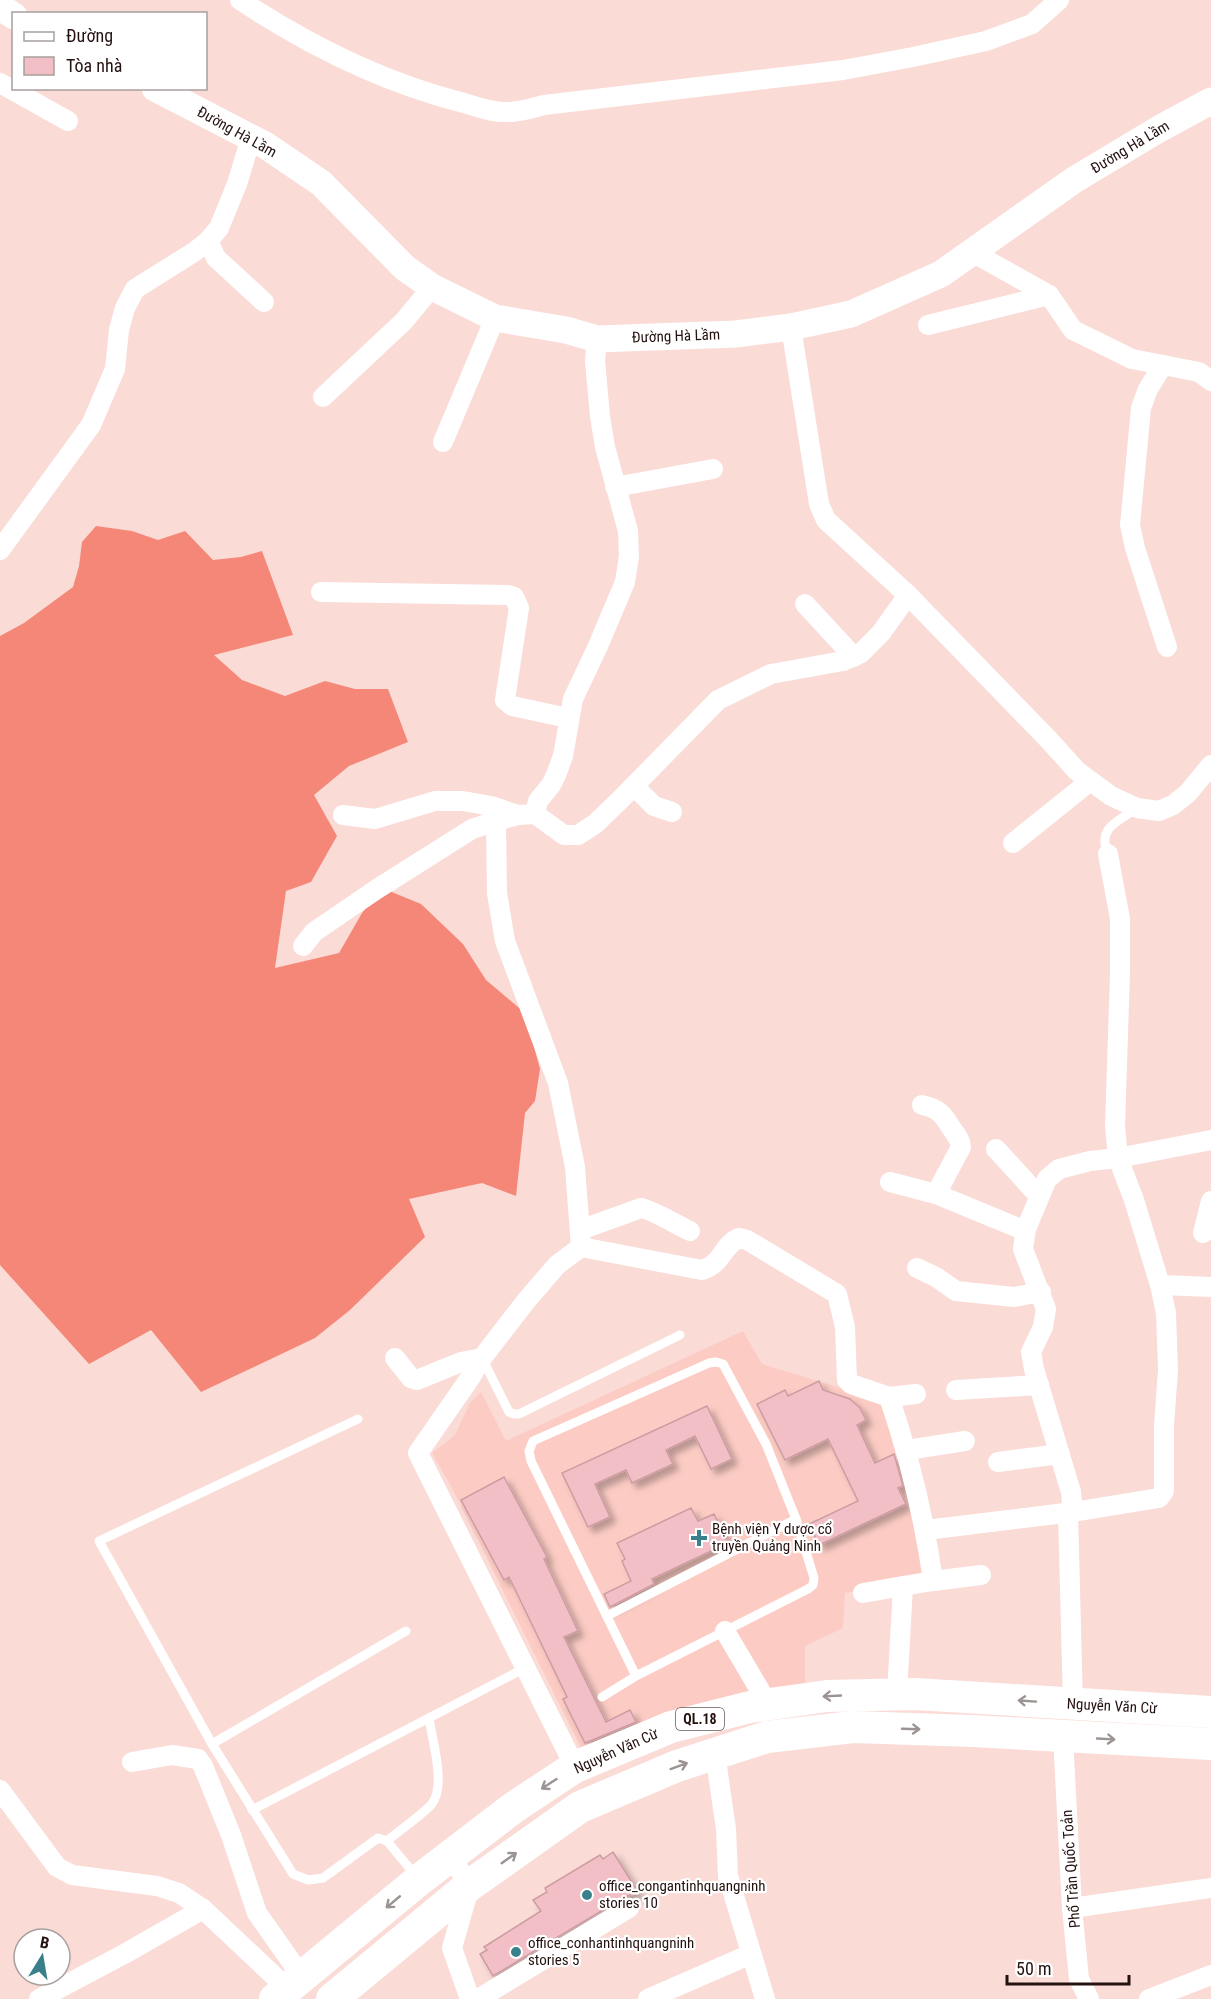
<svg xmlns="http://www.w3.org/2000/svg" width="1211" height="1999" viewBox="0 0 1211 1999" font-family="'Roboto Condensed',sans-serif">
<style>
.built{fill:#fcccc4}
.forest{fill:#f58778}
.building{fill:#f2bfc7;stroke:#cd9ca3;stroke-width:1.5;filter:url(#shadow)}
.lines{fill:none;stroke-linecap:round;stroke-linejoin:round}
.service{stroke:#fff;stroke-width:9}
.minor{stroke:#fff;stroke-width:20}
.secondary{stroke:#fff;stroke-width:27}
.primary{stroke:#fff;stroke-width:32}
.oneway{stroke:#9c9493}
.poi-dot{fill:#3a808b;stroke:#fff;stroke-width:2}
.labels{text-anchor:middle;stroke-width:4.5;stroke-linejoin:round;paint-order:stroke}
.shield{fill:#fff;stroke:#665958;stroke-width:1.5}
.shield-label{font-size:14px;font-weight:bold;fill:#241210}
.street-label{font-size:15px;fill:#241210;stroke:#fff}
.poi-label{font-size:15px;fill:#241210;stroke:#fff;text-anchor:start}
</style>
<defs>
<filter id="shadow"><feDropShadow dx="5.5" dy="5.5" stdDeviation="3" flood-color="#0004"/></filter>
</defs>
<rect width="100%" height="100%" fill="#fadbd6"/>
<polygon class="built" points="743,1331 762,1364 886,1402 929,1578 845,1593 843,1628 805,1646 805,1686 585,1756 452,1488 432,1453 455,1435 470,1403 481,1392 506,1441"/>
<polygon class="forest" points="96,526 132,531 158,540 185,531 213,560 241,557 262,551 293,635 214,655 242,680 285,696 325,681 355,689 388,689 408,742 349,766 314,795 337,836 311,882 286,891 275,968 339,953 362,913 382,888 421,904 463,944 486,980 525,1013 540,1069 535,1101 525,1113 516,1196 482,1183 409,1199 425,1237 350,1310 315,1338 201,1392 151,1330 89,1364 0,1265 0,636 24,623 73,587 79,566 82,542"/>
<g class="building">
<polygon points="819,1381 823,1390 850,1399 860,1408 866,1420 857,1425 875,1463 894,1454 903,1486 898,1488 906,1504 819,1545 809,1524 858,1501 828,1439 785,1460 757,1404 785,1390 788,1396"/>
<polygon points="707,1406 732,1459 711,1469 695,1436 666,1450 673,1464 632,1483 626,1470 595,1484 610,1517 588,1527 562,1473"/>
<polygon points="504,1477 547,1557 544,1559 578,1631 564,1637 606,1722 630,1710 636,1722 585,1743 563,1699 567,1697 509,1577 504,1580 461,1500"/>
<polygon points="691,1508 698,1521 714,1514 728,1543 652,1579 654,1584 610,1607 604,1594 631,1581 622,1561 625,1559 617,1543"/>
<polygon points="613,1852 638,1892 623,1898 493,1976 480,1954 487,1950 484,1947 541,1911 533,1900 547,1892 545,1888 600,1855 603,1859"/>
</g>
<g class="lines">
<g class="service">
<path d="M 1108,854 C 1096,827 1120,821 1137,808"/>
<polyline points="482,1358 509,1412 514,1414 519,1414 680,1335"/>
<polyline points="358,1419 99,1541 212,1744 293,1874 308,1880 323,1878 378,1838 387,1841 416,1876"/>
<polyline points="607,1616 796,1519"/>
<polyline points="602,1697 636,1676 808,1589 813,1585 814,1578 796,1519 766,1444 723,1364 716,1362 709,1363 533,1441 529,1451 531,1461 636,1676"/>
<polyline points="212,1744 406,1631"/>
<polyline points="252,1810 525,1668"/>
<path d="M 387,1841 C 401,1829 418,1818 431,1805 C 447,1787 432,1740 429,1718"/>
</g>
<g class="minor">
<path d="M 240,0 C 308,45 385,83 464,103 C 478,107 493,113 508,112 C 520,112 533,108 544,105 L 843,70 L 913,57 L 986,41 L 1032,24 L 1059,0"/>
<polyline points="0,83 68,121"/>
<polyline points="208,241 216,258 264,302"/>
<polyline points="972,252 1049,295 1073,330 1132,359 1199,372 1211,381"/>
<polyline points="928,325 1049,295"/>
<polyline points="791,327 819,504 826,520 908,595 1048,739 1077,771 1111,796 1137,808 1159,811 1173,805 1188,793 1211,765"/>
<polyline points="1163,365 1148,389 1141,408 1130,525 1135,548 1167,647"/>
<polyline points="323,397 404,321 432,287"/>
<polyline points="443,442 495,318"/>
<polyline points="615,487 713,469"/>
<polyline points="0,550 91,425 115,369 119,330 125,308 135,289 194,252 208,241 219,228 237,184 251,138"/>
<polyline points="321,592 508,595 514,597 519,608 505,700 512,706 568,718"/>
<polyline points="805,604 854,657"/>
<polyline points="634,786 654,806 672,812"/>
<polyline points="535,814 564,835 578,835 595,824 620,800 718,700 771,674 843,661 861,653 881,633 908,595"/>
<polyline points="343,815 375,819 435,801 463,801 491,806 518,815"/>
<polyline points="1013,843 1089,782"/>
<polyline points="303,946 314,932 377,889 472,829 496,821"/>
<path d="M 922,1105 C 939,1108 944,1116 952,1129 C 957,1136 960,1139 961,1147 L 936,1194"/>
<polyline points="996,1149 1039,1196"/>
<polyline points="890,1182 936,1194 1021,1229 1026,1229 1047,1179 1059,1169 1090,1161 1118,1158 1211,1140"/>
<polyline points="1026,1229 1023,1249 1046,1309 1043,1327 1031,1352 1034,1369 1071,1492 1073,1512"/>
<path d="M 580,1230 L 641,1208 C 653,1210 677,1225 690,1231"/>
<polyline points="1203,1233 1211,1201"/>
<path d="M 581,1247 L 702,1270 C 724,1263 721,1246 739,1238 L 747,1240 L 837,1294 L 845,1327 L 847,1380 L 851,1384 L 889,1397 C 910,1459 924,1516 933,1581 L 903,1586 L 897,1694"/>
<polyline points="917,1268 936,1277 956,1291 1014,1297 1041,1292"/>
<polyline points="1160,1285 1211,1287"/>
<polyline points="395,1358 411,1378 417,1380 461,1362 482,1358"/>
<polyline points="956,1390 1039,1385"/>
<polyline points="889,1397 916,1394"/>
<polyline points="907,1450 965,1441"/>
<polyline points="998,1462 1060,1454"/>
<polyline points="1068,1512 1073,1704"/>
<polyline points="926,1530 1073,1512 1159,1498 1164,1491 1164,1425 1168,1370 1166,1313 1160,1285 1134,1200 1118,1158 1115,1126 1120,973 1120,919 1108,854"/>
<polyline points="933,1581 981,1575"/>
<polyline points="863,1593 903,1586"/>
<polyline points="725,1631 768,1704"/>
<polyline points="1063,1736 1072,1908 1079,1979 1089,1999"/>
<polyline points="715,1753 726,1829 728,1876 765,1999"/>
<polyline points="132,1762 172,1755 198,1759 203,1766 231,1835 257,1913 302,1977"/>
<polyline points="575,1767 418,1453 470,1378 482,1358 526,1301 557,1265 581,1247 575,1167 558,1083 505,941 497,893 496,821 518,815 535,814 538,801 551,785 556,775 563,756 573,699 598,646 625,582 629,556 628,531 605,447 600,416 595,361 597,339"/>
<polyline points="0,1790 57,1867 72,1875 157,1886 179,1893 203,1909 288,1989"/>
<polyline points="450,1857 470,1885 452,1948 470,1999"/>
<polyline points="1072,1908 1211,1888"/>
<polyline points="39,1999 126,1953 203,1909"/>
<polyline points="478,1999 629,1908"/>
<polyline points="648,1999 751,1954"/>
<polyline points="1149,1999 1211,1975"/>
</g>
<g class="secondary">
<polyline points="0,7 14,16"/>
<polyline points="155,88 265,145 321,183 405,268 432,287 495,318 566,330 597,339 736,334 791,327 851,314 941,274 1074,180 1159,129 1211,101"/>
</g>
<g class="primary">
<polyline points="275,1999 419,1880 513,1808 575,1767 671,1727 750,1707 827,1696 915,1694 1211,1712"/>
<polyline points="332,1999 470,1885 580,1807 677,1766 767,1737 853,1727 972,1731 1211,1744"/>
</g>
</g>
<defs><path id="oneway-shaft" d="M-6 0H5M1.5-3L5.5 0L1.5 3" fill="none" stroke-width="1.6" stroke-linecap="round" stroke-linejoin="round" transform="scale(1.5)"/></defs>
<g class="oneway">
<use href="#oneway-shaft" transform="translate(832 1696) rotate(177)"/>
<use href="#oneway-shaft" transform="translate(1027 1701) rotate(-176)"/>
<use href="#oneway-shaft" transform="translate(911 1729) rotate(2)"/>
<use href="#oneway-shaft" transform="translate(1106 1739) rotate(3)"/>
<use href="#oneway-shaft" transform="translate(679 1766) rotate(-20)"/>
<use href="#oneway-shaft" transform="translate(549 1784) rotate(147)"/>
<use href="#oneway-shaft" transform="translate(509 1858) rotate(-35)"/>
<use href="#oneway-shaft" transform="translate(393 1902) rotate(140)"/>
</g>
<g class="poi-dot">
<path d="M696 1529h6v6h6v6h-6v6h-6v-6h-6v-6h6z"/>
<circle cx="587" cy="1895" r="6"/>
<circle cx="516" cy="1952" r="6"/>
</g>
<g class="labels">
<rect class="shield" x="676" y="1708" width="48" height="22" rx="4.5"/>
<g class="shield-label">
<text x="700" y="1724">QL.18</text>
</g>
<g class="street-label">
<text transform="translate(237 132) rotate(29)" y="5">Đường Hà Lầm</text>
<text transform="translate(1130 147) rotate(-31)" y="5">Đường Hà Lầm</text>
<text transform="translate(676 336) rotate(-2)" y="5">Đường Hà Lầm</text>
<text transform="translate(1112 1706) rotate(3)" y="5">Nguyễn Văn Cừ</text>
<text transform="translate(616 1751) rotate(-24)" y="5">Nguyễn Văn Cừ</text>
<text transform="translate(1071 1869) rotate(-94)" y="5">Phố Trần Quốc Toản</text>
</g>
<g class="poi-label">
<text x="712" y="1534">Bệnh viện Y dược cổ<tspan x="712" dy="17">truyền Quảng Ninh</tspan></text>
<text x="599" y="1891">office_congantinhquangninh<tspan x="599" dy="17">stories 10</tspan></text>
<text x="528" y="1948">office_conhantinhquangninh<tspan x="528" dy="17">stories 5</tspan></text>
</g>
</g>
<rect x="12" y="12" width="195" height="78" fill="#ffffff" stroke="#a7a09f" stroke-width="1.5"/>
<rect x="24" y="32" width="30" height="9" fill="#ffffff" stroke="#a7a09f" stroke-width="1.5"/>
<text x="66" y="42" font-size="18" fill="#241210">Đường</text>
<rect x="24" y="57" width="30" height="18" fill="#f2bfc7" stroke="#a7a09f" stroke-width="1.5"/>
<text x="66" y="72" font-size="18" fill="#241210">Tòa nhà</text>
<g transform="translate(42 1957) rotate(11)"><circle r="28" fill="#ffffff" stroke="#a7a09f" stroke-width="1.5"/>
<path d="M0-4.5L10 22L0 15L-10 22Z" fill="#3a808b"/>
<text y="-9" font-size="16" font-weight="bold" text-anchor="middle" fill="#241210">B</text>
</g>
<path d="M1007 1975v9h122v-9" fill="none" stroke="#241210" stroke-width="3"/>
<text x="1016" y="1975" font-size="18" fill="#241210" stroke="#ffffff" stroke-width="4.5" paint-order="stroke">50 m</text>
</svg>
